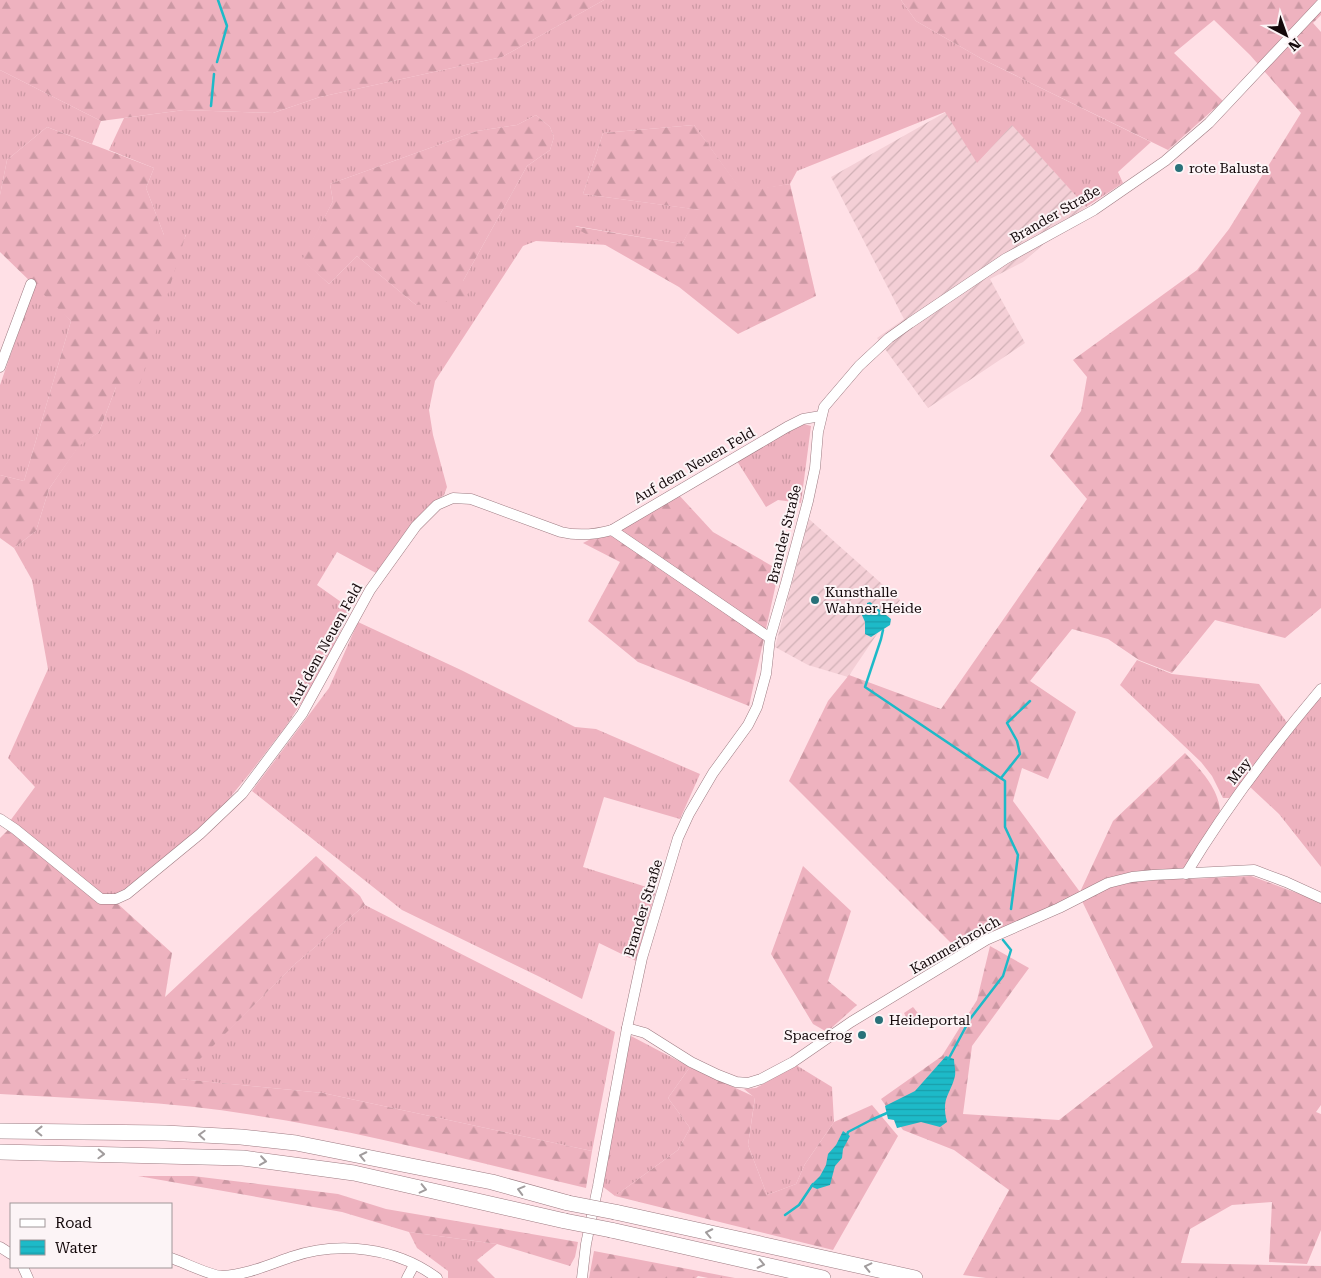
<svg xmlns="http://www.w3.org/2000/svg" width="1321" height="1278" viewBox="0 0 1321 1278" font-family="'Roboto Serif',serif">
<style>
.industrial{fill:url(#industrial-furrows)}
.grass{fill:url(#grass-tufts);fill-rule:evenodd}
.forest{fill:url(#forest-firs)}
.park{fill:url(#park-crowns)}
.water{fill:url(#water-rules)}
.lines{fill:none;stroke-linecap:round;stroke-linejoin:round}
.stream{stroke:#1dbac8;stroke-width:2.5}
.minor-casing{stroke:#9d7b82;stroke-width:11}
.highway-casing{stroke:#9d7b82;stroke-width:16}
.minor{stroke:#fff;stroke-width:10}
.highway{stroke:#fff;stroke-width:15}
.highway-bridge-casing{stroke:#9d7b82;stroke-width:16;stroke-linecap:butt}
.highway-bridge{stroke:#fff;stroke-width:15}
.oneway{stroke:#a19c9d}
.poi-dot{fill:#287179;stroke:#fcf4f6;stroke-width:2}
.labels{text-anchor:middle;stroke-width:4;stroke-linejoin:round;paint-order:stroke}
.poi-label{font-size:14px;fill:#13080a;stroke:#fcf4f6;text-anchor:start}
.street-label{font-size:14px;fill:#13080a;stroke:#fcf4f6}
</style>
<defs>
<pattern id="industrial-furrows" width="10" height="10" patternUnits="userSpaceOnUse" patternTransform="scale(1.25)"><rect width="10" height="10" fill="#f4cfd6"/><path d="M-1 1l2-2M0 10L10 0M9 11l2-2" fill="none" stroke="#d0b0b6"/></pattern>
<pattern id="grass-tufts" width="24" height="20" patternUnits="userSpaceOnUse" patternTransform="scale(1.25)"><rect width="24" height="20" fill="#eeb2bf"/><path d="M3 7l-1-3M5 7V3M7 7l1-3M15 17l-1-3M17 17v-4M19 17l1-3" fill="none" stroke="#cb98a3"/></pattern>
<pattern id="forest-firs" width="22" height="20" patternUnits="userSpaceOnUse" patternTransform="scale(1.25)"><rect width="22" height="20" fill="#eeb2bf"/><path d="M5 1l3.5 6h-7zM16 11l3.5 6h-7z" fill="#cb98a3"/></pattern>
<pattern id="park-crowns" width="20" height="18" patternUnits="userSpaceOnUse" patternTransform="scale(1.25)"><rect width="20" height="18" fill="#eeb2bf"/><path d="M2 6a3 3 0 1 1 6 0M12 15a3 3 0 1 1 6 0" fill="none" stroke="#cb98a3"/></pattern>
<pattern id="water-rules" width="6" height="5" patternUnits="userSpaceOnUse" patternTransform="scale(1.25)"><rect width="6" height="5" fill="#1dbac8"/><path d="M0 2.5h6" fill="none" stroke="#1a9eaa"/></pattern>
</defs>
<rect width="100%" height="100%" fill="#ffe0e6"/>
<g class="industrial">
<polygon points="946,112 1012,124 1086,207 1023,262 990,279 1025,343 928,408 877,338 904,319 831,177"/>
<polygon points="809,519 900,600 848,677 808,665 775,647"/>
</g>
<g class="grass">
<path d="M 604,0 L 901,0 L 916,21 L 982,59 L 1151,142 L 1118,172 L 1123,183 L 1086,207 L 1012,125 L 977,163 L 945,112 L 797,171 L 790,184 L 742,192 L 694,125 L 603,133 L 583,194 L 701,210 L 682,244 L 575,226 L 608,245 L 536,241 L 523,246 L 435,381 L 429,410 L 433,435 L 447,487 L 444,495 L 434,502 L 412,523 L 376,573 L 337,552 L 317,585 L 351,609 L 318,678 L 286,726 L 250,773 L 223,806 L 145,877 L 118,894 L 103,894 L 87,885 L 10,821 L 35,787 L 8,758 L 48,669 L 32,580 L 14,548 L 36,531 L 49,489 L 79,445 L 99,432 L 116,387 L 186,235 L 164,235 L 146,188 L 154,168 L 109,150 L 124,118 L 184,110 L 273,113 L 320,97 L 502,57 ZM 536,115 L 550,127 L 554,137 L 550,150 L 527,166 L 463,281 L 416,305 L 357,256 L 329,284 L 303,260 L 333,201 L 330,184 L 477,131 L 517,125 Z"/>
<polygon points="0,70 101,121 92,144 47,127 7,160 0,195"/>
<polygon points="36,282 71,321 24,481 0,475 0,385"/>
<polygon points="800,423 811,426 801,503 778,500 766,507 737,461"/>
<polygon points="358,622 461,670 575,727 596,729 700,774 680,819 604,797 583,867 656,890 636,961 599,943 582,999 540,977 402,910 252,791 329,688"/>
<polygon points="1137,660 1172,674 1259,684 1288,724 1258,765 1229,798 1223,798 1212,776 1201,762 1120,685"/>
<polygon points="1321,695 1321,867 1279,814 1249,786"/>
<polygon points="365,905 615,1032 592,1151 323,1093 179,1079 295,964"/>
<polygon points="631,1036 690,1067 668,1098 690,1128 678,1150 615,1196 602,1186 622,1076"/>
<polygon points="796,1065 832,1087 834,1122 805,1164 796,1184 767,1195 748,1145 755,1098 744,1089 756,1088"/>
<polygon points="409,1232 497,1244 477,1260 495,1278 448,1278 448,1271 417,1248"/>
</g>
<g class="forest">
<polygon points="0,0 604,0 502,57 320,97 273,113 184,110 101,121 0,70"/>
<path d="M 901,0 L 1321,0 L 1321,15 L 1313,23 L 1321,32 L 1321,608 L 1285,638 L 1215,620 L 1172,673 L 1139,660 L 1108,639 L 1072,629 L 1030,681 L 1076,712 L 1048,779 L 1022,768 L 1013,801 L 1080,892 L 1113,821 L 1185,753 C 1200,769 1219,789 1220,811 L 1189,879 L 1251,876 L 1321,902 L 1321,1105 L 1316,1112 L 1321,1114 L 1321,1230 L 1307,1264 L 1269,1262 L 1272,1202 L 1232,1205 L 1190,1229 L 1181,1263 L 1321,1266 L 1321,1278 L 986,1278 L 963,1275 L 1009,1190 L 954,1150 L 903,1130 L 881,1099 L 942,1056 L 977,1000 L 990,946 L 1029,968 L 972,1046 L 963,1114 L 1059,1120 L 1153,1047 L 1082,901 L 960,952 L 789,781 L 828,701 L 849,675 L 941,709 L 1087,499 L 1050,456 L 1081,411 L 1087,377 L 1073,360 L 1197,270 L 1229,229 L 1301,113 L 1250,55 L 1214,20 L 1174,53 L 1223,101 L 1168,150 L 982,59 L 916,21 Z"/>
<polygon points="536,115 550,127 554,137 550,150 527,166 463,281 472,288 463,300 416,305 357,256 329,284 302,260 333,201 330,184 477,131 517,125"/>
<polygon points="694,125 742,191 790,184 816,296 738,334 679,287 572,226 682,244 700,210 583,194 603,133"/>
<polygon points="47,127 154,168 146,188 164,235 186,234 140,384 116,387 99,432 79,446 49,489 36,531 14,548 0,538 0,475 24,481 71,321 0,252 0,195 7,160"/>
<polygon points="678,494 713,532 779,570 749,706 638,662 588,621 620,562 583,543"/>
<path d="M 8,830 L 94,897 L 104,902 L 118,904 L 172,953 L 165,997 L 316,856 L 360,896 L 365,905 L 295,964 L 180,1079 L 323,1093 L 592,1151 L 586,1188 C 476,1162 365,1132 253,1115 C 170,1101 84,1099 0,1094 L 0,838 Z"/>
<polygon points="803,866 851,911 828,981 857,1005 827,1032 813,1024 771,954"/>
<polygon points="690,1067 755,1097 748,1145 767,1195 796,1184 805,1164 834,1122 872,1105 898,1136 833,1250 615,1196 678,1150 690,1128 668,1098"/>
<polygon points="138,1176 193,1176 338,1194 386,1209 578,1242 575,1257 570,1266 497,1244 409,1232 342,1212"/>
<polygon points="594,1251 735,1278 708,1278 698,1276 696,1278 589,1278"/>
</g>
<polygon class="park" points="913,1007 921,1017 920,1022 913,1025 909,1023 904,1013"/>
<g class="water">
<polygon points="870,602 891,619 890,625 871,637 865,634 865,622 861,613 867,608 867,603"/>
<path d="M 946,1056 L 954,1059 C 954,1064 956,1071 955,1076 C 950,1096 941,1097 947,1122 L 940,1127 L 921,1122 L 897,1128 L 894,1120 L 888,1119 L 885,1106 L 915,1091 Z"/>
<polygon points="843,1131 850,1136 843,1149 842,1158 835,1166 830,1185 817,1189 810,1186 820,1176 826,1165 828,1154 836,1145"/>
</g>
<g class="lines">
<g class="stream">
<polyline points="217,62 227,26 218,0"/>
<polyline points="211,106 214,74"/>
<polyline points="883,630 881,639 865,687 1005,781 1005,827 1018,855 1011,909"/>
<polyline points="1001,778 1020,754 1017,741 1007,723 1030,701"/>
<polyline points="948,1060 970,1019 1003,976 1011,950 1003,940"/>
<polyline points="847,1135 848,1132 871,1120 887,1113"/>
<polyline points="785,1215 799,1205 813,1184"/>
</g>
<g class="minor-casing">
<g id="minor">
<polyline points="0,367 31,284"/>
<polyline points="612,530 770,638"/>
<path d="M 0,819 L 15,829 L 101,899 L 116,899 L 127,894 L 200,834 L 242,794 L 302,714 L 370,590 L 416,526 L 437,505 L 453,498 L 471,499 L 561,532 C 578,536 594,535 612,530 L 787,427 L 803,419 L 821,416"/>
<path d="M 1186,874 C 1225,809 1272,747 1321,689"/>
<polyline points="627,1028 645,1033 691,1062 718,1075 736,1082 748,1083 761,1079 793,1062 851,1022 986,940 1059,908 1108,883 1132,877 1153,875 1254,870 1286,882 1321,898"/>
<polyline points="0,1247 11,1254"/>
<path d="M 171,1258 C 183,1262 211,1276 222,1276 C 246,1275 268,1265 291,1257 C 339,1241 396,1247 437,1278"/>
<polyline points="23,1267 28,1278"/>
<polyline points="407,1278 414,1265"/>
<polyline points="582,1278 586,1244 598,1186 627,1028 642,958 678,838 689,814 713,773 748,725 757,707 766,674 770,638 786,583 808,501 815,468 818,432 824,407 859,366 889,338 910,323 1005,259 1094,210 1165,161 1209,123 1321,4"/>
</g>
</g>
<g class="highway-casing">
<g id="highway">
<polyline points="0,1131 165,1133 241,1137 296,1143 492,1182 568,1203"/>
<polyline points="0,1152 243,1158 354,1173 565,1221"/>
<polyline points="615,1212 915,1278"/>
<polyline points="611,1230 823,1278"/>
</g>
</g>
<use href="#minor" class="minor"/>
<use href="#highway" class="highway"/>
<g class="highway-bridge-casing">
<g id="highway-bridge">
<polyline points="568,1203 615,1212"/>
<polyline points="565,1221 611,1230"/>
</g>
</g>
<use href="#highway-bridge" class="highway-bridge"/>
</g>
<defs><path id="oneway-chevron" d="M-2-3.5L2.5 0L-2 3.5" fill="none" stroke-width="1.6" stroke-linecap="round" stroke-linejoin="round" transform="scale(1.25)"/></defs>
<g class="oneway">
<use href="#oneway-chevron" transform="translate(39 1131) rotate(-179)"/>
<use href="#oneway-chevron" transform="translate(202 1135) rotate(-177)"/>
<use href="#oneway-chevron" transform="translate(101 1154) rotate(2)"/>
<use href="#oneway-chevron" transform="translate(363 1156) rotate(-168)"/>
<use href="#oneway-chevron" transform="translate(263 1161) rotate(8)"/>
<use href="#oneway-chevron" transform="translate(423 1189) rotate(13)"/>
<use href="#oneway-chevron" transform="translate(521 1190) rotate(-165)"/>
<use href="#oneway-chevron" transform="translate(709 1233) rotate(-168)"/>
<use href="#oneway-chevron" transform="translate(761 1264) rotate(12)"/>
<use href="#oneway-chevron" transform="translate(868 1267) rotate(-167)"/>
</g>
<g class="poi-dot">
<circle cx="1179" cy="168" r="5"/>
<circle cx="815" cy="600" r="5"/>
<circle cx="879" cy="1020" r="5"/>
<circle cx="862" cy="1035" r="5"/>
</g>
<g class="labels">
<g class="poi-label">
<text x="1189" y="173">rote Balusta</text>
<text x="825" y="597">Kunsthalle<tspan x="825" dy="16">Wahner Heide</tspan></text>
<text x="889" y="1025">Heideportal</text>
<text x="852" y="1040" text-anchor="end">Spacefrog</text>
</g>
<g class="street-label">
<text transform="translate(1055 214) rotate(-30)" y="5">Brander Straße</text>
<text transform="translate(694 465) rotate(-30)" y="5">Auf dem Neuen Feld</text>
<text transform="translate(784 534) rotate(-76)" y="5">Brander Straße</text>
<text transform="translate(325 644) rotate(-61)" y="5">Auf dem Neuen Feld</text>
<text transform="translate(1239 771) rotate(-52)" y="5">May</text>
<text transform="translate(643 908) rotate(-73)" y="5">Brander Straße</text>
<text transform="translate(955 945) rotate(-30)" y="5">Kammerbroich</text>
</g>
</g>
<rect x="10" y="1203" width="162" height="65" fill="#fcf4f6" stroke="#9f9698"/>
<rect x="20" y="1219" width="25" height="8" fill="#ffffff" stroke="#9f9698"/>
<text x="55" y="1228" font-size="15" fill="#13080a">Road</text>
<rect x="20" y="1240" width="25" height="15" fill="url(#water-rules)" stroke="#9f9698"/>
<text x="55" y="1253" font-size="15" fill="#13080a">Water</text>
<g transform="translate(1286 35) rotate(139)" stroke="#fcf4f6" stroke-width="4" paint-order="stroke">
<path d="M0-4L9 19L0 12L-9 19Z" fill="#13080a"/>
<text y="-8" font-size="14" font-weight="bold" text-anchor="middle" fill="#13080a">N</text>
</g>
</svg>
